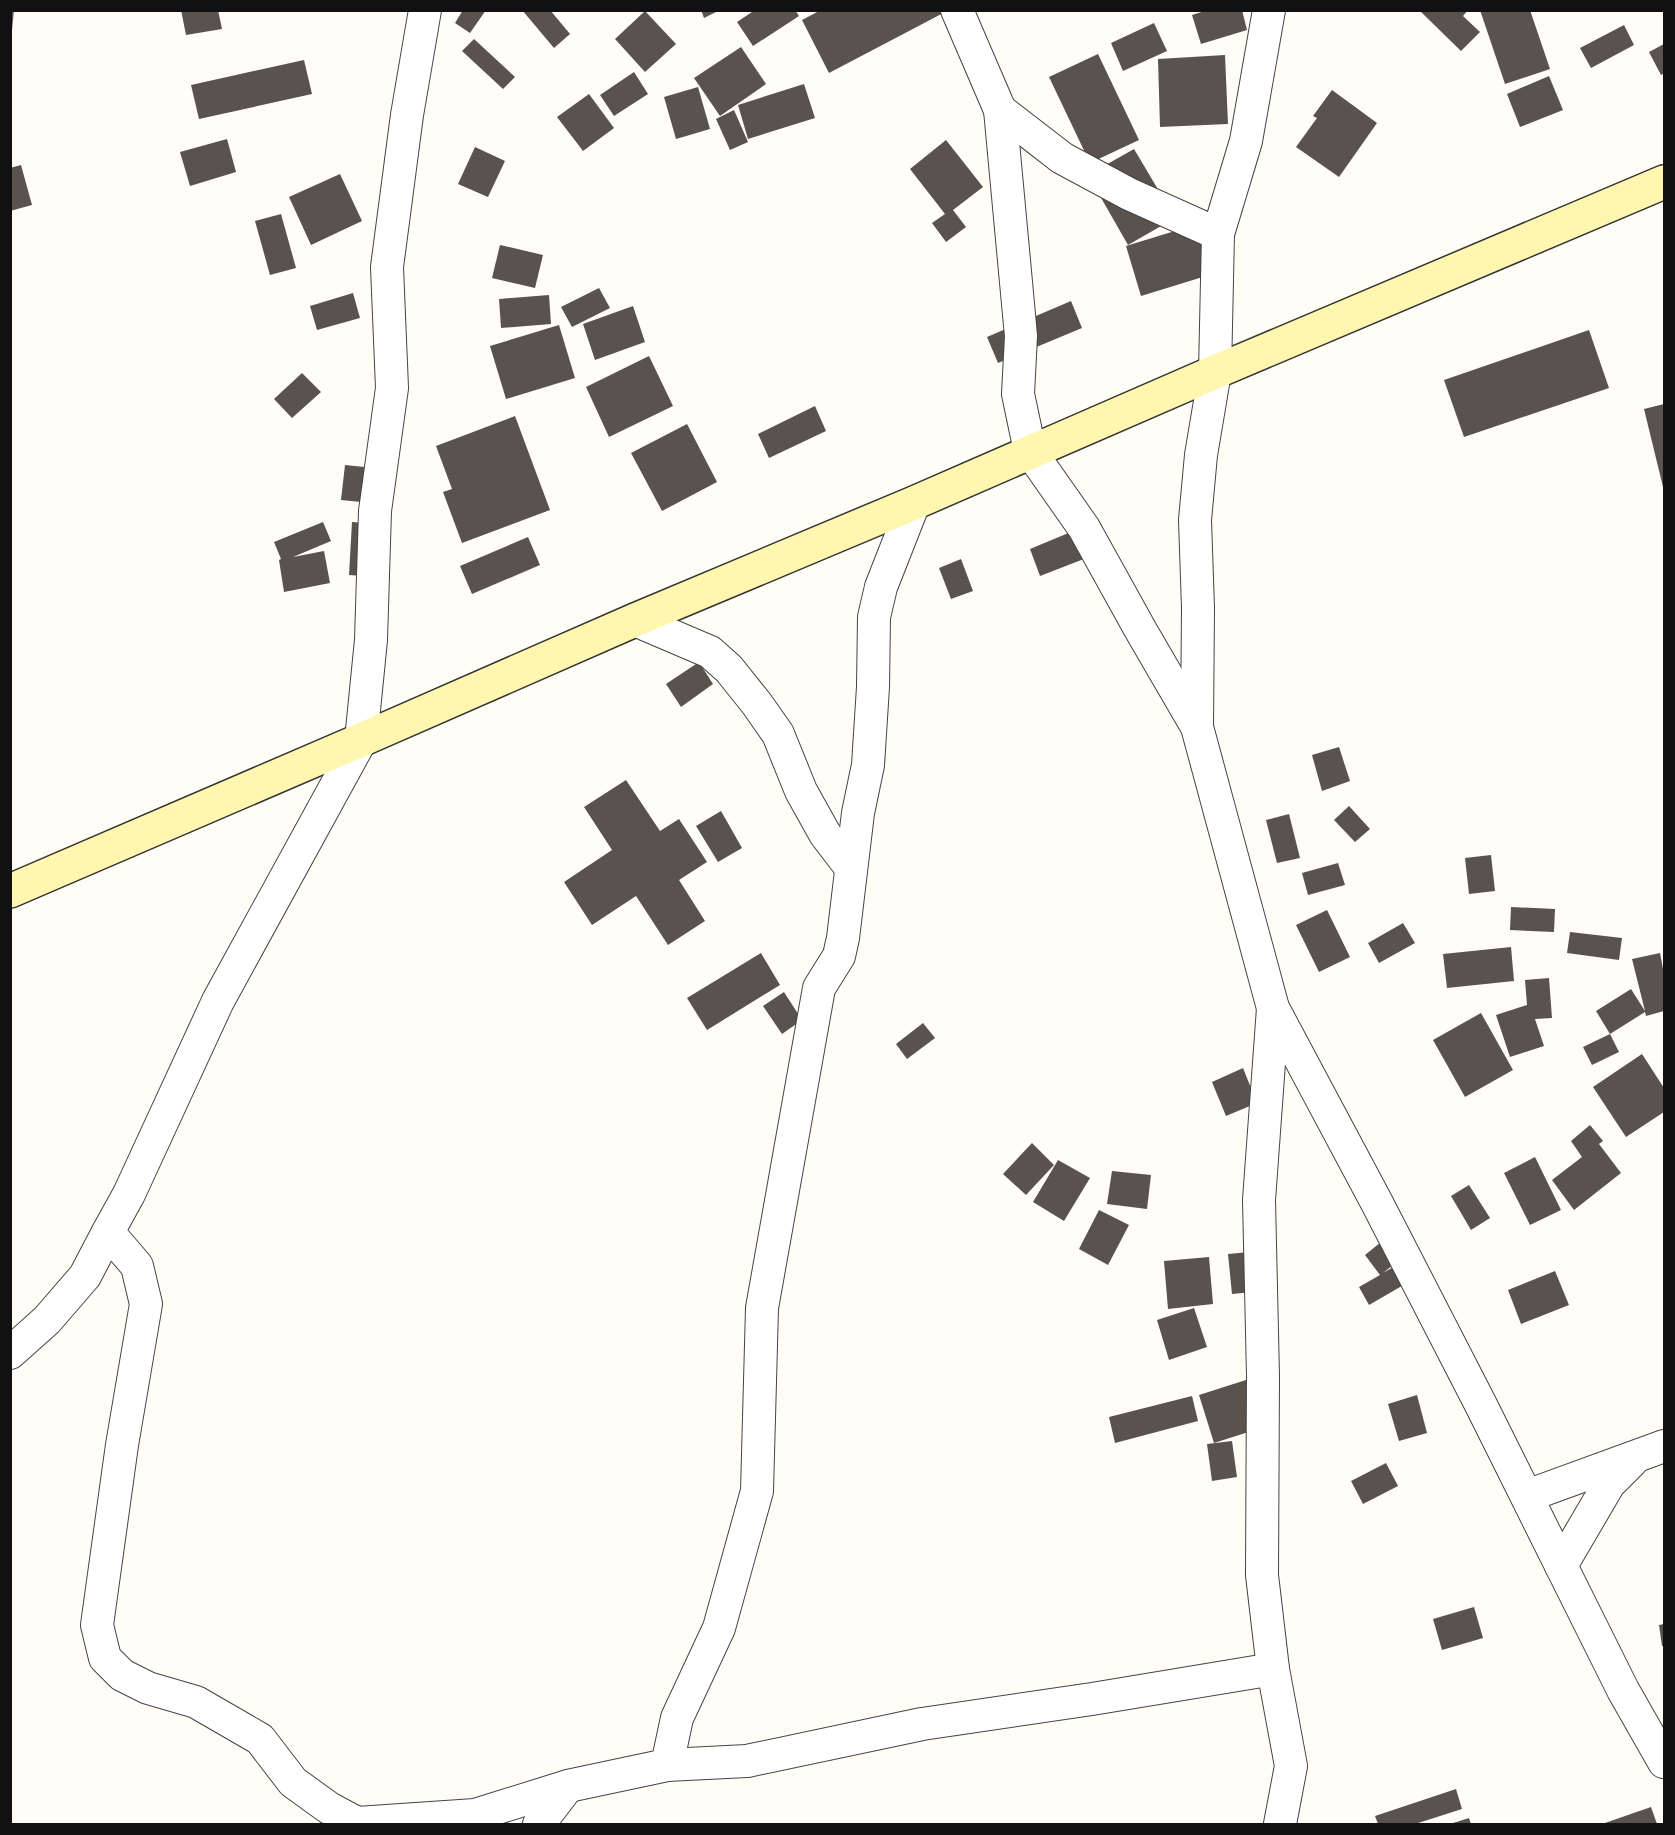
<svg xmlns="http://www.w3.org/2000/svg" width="1675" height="1835" viewBox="0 0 1675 1835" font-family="'Roboto Serif',serif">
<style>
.building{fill:#5a524d}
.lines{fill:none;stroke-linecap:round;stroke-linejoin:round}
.minor-casing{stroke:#444;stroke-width:34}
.secondary-casing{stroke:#333;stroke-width:36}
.minor{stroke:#fff;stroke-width:32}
.secondary{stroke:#fff6b0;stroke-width:33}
</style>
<rect width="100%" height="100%" fill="#fffdf5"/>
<g class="building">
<polygon points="10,10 14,10 12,30 10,30"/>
<polygon points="181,10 218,10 222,29 186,35"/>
<polygon points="463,10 486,10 470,33 455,23"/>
<polygon points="522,10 550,10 570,34 554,48"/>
<polygon points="701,10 720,10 704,18"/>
<polygon points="755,10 795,10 799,16 753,46 737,22"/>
<polygon points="821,10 871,10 871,12 949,10 829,73 802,20"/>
<polygon points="1208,10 1242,10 1247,30 1201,44 1192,15"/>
<polygon points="1419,10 1468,10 1463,16 1480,32 1461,51"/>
<polygon points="1480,10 1530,10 1550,69 1505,84"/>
<polygon points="645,11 676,44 645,72 615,39"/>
<polygon points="1154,23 1167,51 1123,71 1111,43"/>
<polygon points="1624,25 1634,45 1591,68 1580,48"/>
<polygon points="474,39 515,77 503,89 462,51"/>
<polygon points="1664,44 1664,73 1661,75 1649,52"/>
<polygon points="741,47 766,84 720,116 694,78"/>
<polygon points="1098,54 1139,140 1090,163 1049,77"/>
<polygon points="1225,55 1228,124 1160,127 1158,59"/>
<polygon points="304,60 312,94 199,119 191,85"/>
<polygon points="634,72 648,94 614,116 600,95"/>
<polygon points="1549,76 1563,110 1520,127 1507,94"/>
<polygon points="804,84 815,118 748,139 738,105"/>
<polygon points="698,87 710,129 676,139 664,97"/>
<polygon points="1332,90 1377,123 1339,177 1296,147 1317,118 1313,116"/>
<polygon points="589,94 614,128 583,151 557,117"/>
<polygon points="734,110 748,142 730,150 716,119"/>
<polygon points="227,139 236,172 190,186 180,152"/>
<polygon points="946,140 983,187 953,210 966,227 946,242 932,223 945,214 910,169"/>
<polygon points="475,147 505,161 488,197 458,184"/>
<polygon points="1134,149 1175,218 1128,245 1088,175"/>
<polygon points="21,165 32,205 10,211 10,168"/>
<polygon points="340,174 362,221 311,245 289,197"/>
<polygon points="281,214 296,268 270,275 255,221"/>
<polygon points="1204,222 1219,272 1141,296 1126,246"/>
<polygon points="500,245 543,255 535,288 492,278"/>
<polygon points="599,288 610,308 572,327 561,307"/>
<polygon points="353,293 360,318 317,330 310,306"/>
<polygon points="549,295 551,324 501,328 499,299"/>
<polygon points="1071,301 1082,328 998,363 987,337"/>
<polygon points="633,306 645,342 595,360 583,324"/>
<polygon points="559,325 575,378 506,399 490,346"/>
<polygon points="1589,330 1609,388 1464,437 1444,380"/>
<polygon points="649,356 673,406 609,437 586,387"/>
<polygon points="302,373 321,392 292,418 274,399"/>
<polygon points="1664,404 1664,491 1644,409"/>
<polygon points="815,406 826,431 769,458 758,434"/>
<polygon points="515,416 550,510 462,543 443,492 452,489 436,446"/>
<polygon points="687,424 717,482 662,511 631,453"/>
<polygon points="345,465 384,469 381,504 341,500"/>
<polygon points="323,522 331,541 293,557 324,551 330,583 284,592 279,560 281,559 274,542"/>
<polygon points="352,522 380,524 377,577 349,575"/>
<polygon points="1078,529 1089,557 1040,576 1030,549"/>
<polygon points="528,537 540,565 472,594 460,566"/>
<polygon points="961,559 973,591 951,599 939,568"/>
<polygon points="699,662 713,684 681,707 666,684"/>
<polygon points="1339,747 1350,781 1322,791 1312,755"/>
<polygon points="626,780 660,831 679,819 707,862 679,880 705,921 668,945 636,896 592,925 564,882 612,850 584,807"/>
<polygon points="1349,806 1370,829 1355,842 1334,820"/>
<polygon points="721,811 742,848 718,862 696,826"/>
<polygon points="1289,814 1300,858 1277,863 1266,820"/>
<polygon points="1491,855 1495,891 1469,894 1465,858"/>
<polygon points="1338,863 1345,885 1308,895 1302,873"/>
<polygon points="1511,907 1555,909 1554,932 1510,930"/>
<polygon points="1327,910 1350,957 1319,972 1296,925"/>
<polygon points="1403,923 1415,943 1379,963 1368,943"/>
<polygon points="1570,932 1622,938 1619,960 1567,953"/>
<polygon points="1511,947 1514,981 1447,988 1443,954"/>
<polygon points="761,953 780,985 707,1030 687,998"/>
<polygon points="1660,953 1664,974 1664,1011 1646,1016 1645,1012 1610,1034 1619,1052 1592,1065 1583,1047 1610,1034 1596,1011 1631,989 1645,1011 1632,959"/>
<polygon points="1549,978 1552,1018 1535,1019 1544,1046 1510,1057 1496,1015 1527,1005 1525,980"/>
<polygon points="784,992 802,1020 782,1034 763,1006"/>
<polygon points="1481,1013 1513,1070 1465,1097 1433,1040"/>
<polygon points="923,1023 935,1038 907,1059 896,1044"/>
<polygon points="1642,1054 1664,1088 1664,1112 1626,1137 1593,1087"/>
<polygon points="1243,1068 1257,1103 1226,1116 1212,1082"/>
<polygon points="1590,1125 1603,1141 1599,1144 1621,1173 1574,1210 1552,1180 1582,1157 1571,1141"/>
<polygon points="1032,1143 1054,1165 1026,1195 1003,1174"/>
<polygon points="1535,1157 1561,1210 1530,1225 1504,1173"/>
<polygon points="1058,1160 1090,1178 1064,1221 1033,1202"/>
<polygon points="1112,1171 1151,1175 1147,1209 1107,1204"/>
<polygon points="1469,1185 1490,1218 1471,1230 1451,1196"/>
<polygon points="1099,1210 1129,1225 1108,1265 1079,1249"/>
<polygon points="1391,1234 1407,1254 1383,1273 1409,1258 1419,1276 1369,1305 1359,1287 1380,1275 1365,1255"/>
<polygon points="1260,1251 1264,1291 1232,1294 1228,1254"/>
<polygon points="1209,1257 1213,1304 1168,1309 1164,1261"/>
<polygon points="1555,1271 1569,1305 1521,1324 1508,1290"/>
<polygon points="1194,1308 1207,1347 1169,1360 1157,1320"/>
<polygon points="1246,1380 1261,1428 1214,1443 1199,1395"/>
<polygon points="1417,1395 1427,1433 1399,1441 1388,1404"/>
<polygon points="1192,1396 1198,1421 1115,1443 1109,1417"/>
<polygon points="1232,1441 1237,1477 1212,1481 1207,1444"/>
<polygon points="1386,1463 1398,1486 1363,1504 1351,1481"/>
<polygon points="1474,1607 1483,1638 1442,1650 1433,1619"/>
<polygon points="1664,1624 1664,1646 1662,1646 1659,1625"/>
<polygon points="1456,1789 1462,1809 1415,1824 1378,1824 1375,1816"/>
<polygon points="1651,1807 1657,1824 1602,1824"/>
<polygon points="1469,1818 1471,1824 1450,1824"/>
</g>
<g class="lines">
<g class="minor-casing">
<g id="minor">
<polyline points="425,10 407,115 387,267 392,388 375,511 371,640 361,740 218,1001 129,1194 108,1232 137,1266 146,1304 122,1445 97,1625 105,1658 122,1675 148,1688 196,1702 260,1739 293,1782 329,1808 357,1823 475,1815 568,1786 667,1765 747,1761 922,1724 1092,1699 1273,1669"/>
<polyline points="957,10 1000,110 1062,158 1129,194 1218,234"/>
<polyline points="1000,110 1021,336 1018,394 1030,451 1084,528 1140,629 1197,727 1273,1008 1377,1203 1481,1405 1623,1690 1664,1762"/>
<polyline points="635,620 710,652 729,669 757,704 778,734 801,791 825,834 851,868"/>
<polyline points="1197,726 1198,608 1195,520 1201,455 1215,372 1218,234 1246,141 1269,10"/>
<polyline points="1273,1008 1259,1200 1263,1376 1262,1575 1273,1669 1291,1766 1280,1824"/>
<polyline points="10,1353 47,1320 85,1276 108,1232"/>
<polyline points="1527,1496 1664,1446"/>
<polyline points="1561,1566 1609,1484 1632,1461"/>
<polyline points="667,1765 677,1718 719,1628 757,1491 762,1308 819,988 839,956 843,938 858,813 868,765 873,687 874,617 881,587 914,503"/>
<polyline points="539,1824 568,1786"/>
</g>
</g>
<g class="secondary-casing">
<polyline id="secondary" points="10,891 361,740 635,620 914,503 1215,372 1664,182"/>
</g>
<use href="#minor" class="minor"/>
<use href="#secondary" class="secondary"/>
</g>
<rect width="1675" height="1835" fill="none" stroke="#111111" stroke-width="24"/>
</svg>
